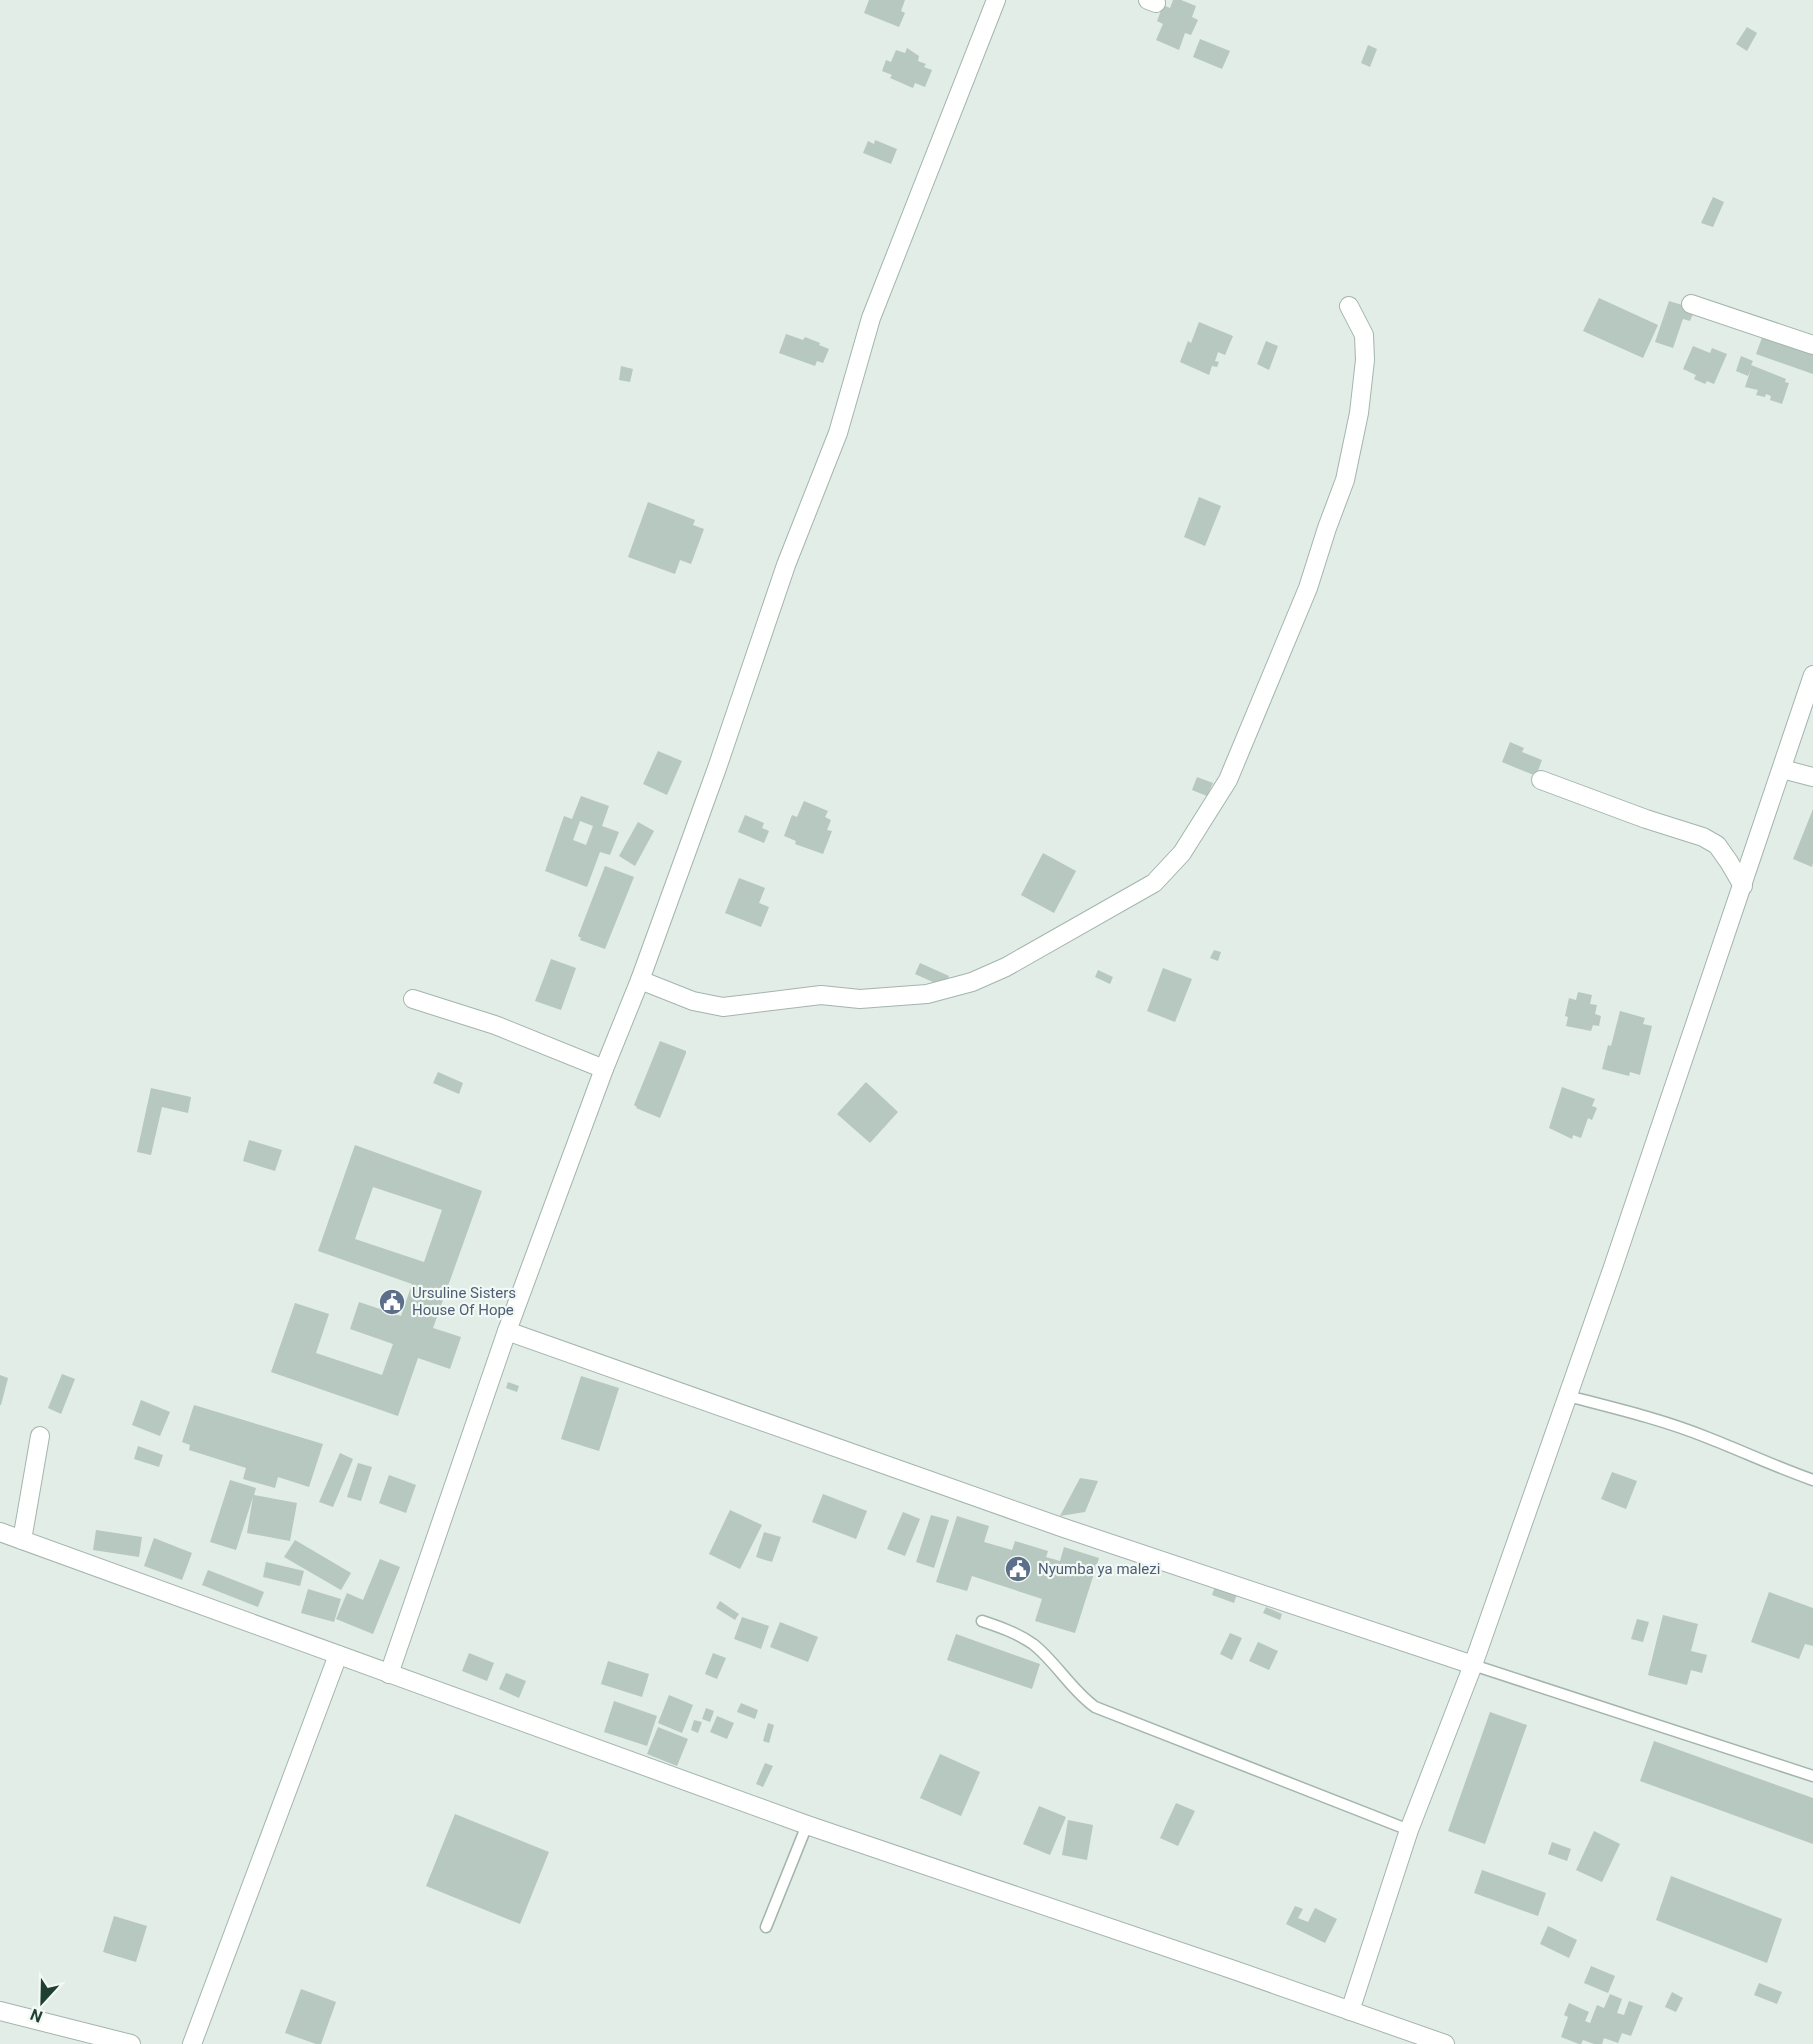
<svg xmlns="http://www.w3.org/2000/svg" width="1813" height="2044" viewBox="0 0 1813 2044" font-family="Roboto,sans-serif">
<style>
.building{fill:#b6c8bf;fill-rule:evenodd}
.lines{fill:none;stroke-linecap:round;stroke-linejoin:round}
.lane-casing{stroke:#a3b5ad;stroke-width:13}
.street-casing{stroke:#a3b5ad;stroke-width:20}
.lane{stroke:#fff;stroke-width:10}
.street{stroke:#fff;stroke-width:18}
.labels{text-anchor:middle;stroke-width:4.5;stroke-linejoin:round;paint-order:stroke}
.service-label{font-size:15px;fill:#4e5e75;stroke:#f2f9f4;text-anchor:start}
</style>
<rect width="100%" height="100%" fill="#e1ede6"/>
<g class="building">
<polygon points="869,0 905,0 901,11 905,13 899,27 864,13"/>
<polygon points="1173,0 1181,0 1196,6 1192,17 1198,20 1191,35 1185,33 1179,50 1156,40 1163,24 1157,21 1163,5 1170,8"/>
<polygon points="1747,27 1757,33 1747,51 1736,44"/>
<polygon points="1200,39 1230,51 1222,69 1193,57"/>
<polygon points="1368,45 1377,49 1370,67 1361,63"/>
<polygon points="907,48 919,56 918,61 926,64 924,67 932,70 925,87 915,83 913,88 890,78 892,75 882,71 886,60 891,62 896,50 905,53"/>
<polygon points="875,140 897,149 891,164 863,153 868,141 874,144"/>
<polygon points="1713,197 1724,202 1713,227 1701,223"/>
<polygon points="1599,298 1658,325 1643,358 1583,331"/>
<polygon points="1669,301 1695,309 1690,321 1683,319 1673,348 1655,342"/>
<polygon points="1199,322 1233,336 1225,355 1218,352 1215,361 1219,362 1217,367 1212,366 1209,375 1180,362 1188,341 1191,343"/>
<polygon points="1764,332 1813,349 1813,374 1756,354"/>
<polygon points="786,334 803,340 805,337 820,343 819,345 829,349 823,363 817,361 815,366 779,353"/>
<polygon points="1266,341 1278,346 1269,370 1257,364"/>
<polygon points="1693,346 1710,353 1712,348 1727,354 1714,384 1707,381 1705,384 1694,379 1696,375 1683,369"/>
<polygon points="1741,356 1753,361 1751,365 1786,379 1785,382 1789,383 1782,404 1770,400 1771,396 1766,394 1765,397 1756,395 1758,390 1745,387 1751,369 1748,376 1736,371"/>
<polygon points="621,366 633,369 630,382 619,380"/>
<polygon points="1199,497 1221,506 1205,546 1184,537"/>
<polygon points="648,502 695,520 693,525 704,529 691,564 680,560 675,574 628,557"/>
<polygon points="1510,742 1524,748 1522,752 1542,760 1536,776 1502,762"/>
<polygon points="658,751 682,761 667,795 643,784"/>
<polygon points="1197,777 1213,783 1207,796 1192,790"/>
<path d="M 581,796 L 609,806 L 602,826 L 619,832 L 610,855 L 600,852 L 587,887 L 545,871 L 564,816 L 572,819 ZM 580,821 L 593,826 L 586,845 L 573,840 Z"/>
<polygon points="804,801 828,811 825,817 831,820 827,830 832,831 823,854 795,844 796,841 784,836 792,815 797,817"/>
<polygon points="1813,809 1813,863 1812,867 1793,859"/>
<polygon points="745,815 764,823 762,828 769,831 764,843 738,832"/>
<polygon points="638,822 654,831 635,866 619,856"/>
<polygon points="1043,853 1076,871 1054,913 1021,895"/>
<polygon points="605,866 634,877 605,949 580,940 581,938 578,936"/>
<polygon points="739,878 765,888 759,903 769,907 761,927 725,913"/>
<polygon points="1214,950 1221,952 1218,961 1210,958"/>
<polygon points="551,959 576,968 561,1010 535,1001"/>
<polygon points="920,963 949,976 944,987 915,974"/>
<polygon points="1163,968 1192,979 1175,1022 1147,1011"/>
<polygon points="1098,970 1113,977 1110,984 1095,977"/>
<polygon points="1578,992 1592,995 1590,1004 1597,1005 1595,1014 1601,1016 1599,1026 1593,1025 1591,1031 1566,1026 1568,1017 1565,1016 1569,998 1576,1000"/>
<polygon points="1620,1011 1645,1018 1643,1024 1652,1026 1640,1075 1630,1072 1629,1076 1602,1069 1608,1045 1611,1046"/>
<polygon points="660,1041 686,1051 686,1053 660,1118 636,1108 637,1107 634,1105"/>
<polygon points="438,1072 463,1083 459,1094 433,1083"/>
<polygon points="866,1082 898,1112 870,1143 837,1114"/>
<polygon points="1562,1087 1595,1099 1592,1106 1597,1108 1592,1120 1588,1118 1581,1138 1573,1135 1572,1139 1549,1128"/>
<polygon points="151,1088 191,1097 188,1113 162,1107 151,1155 137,1152"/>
<polygon points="249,1140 282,1150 275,1171 243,1161"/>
<path d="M 355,1145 L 482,1191 L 433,1328 L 461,1337 L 450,1369 L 418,1358 L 398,1416 L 271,1372 L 295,1303 L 329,1314 L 316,1353 L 382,1375 L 393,1344 L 350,1329 L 359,1302 L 401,1316 L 412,1284 L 318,1251 ZM 373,1187 L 442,1210 L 424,1262 L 355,1239 Z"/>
<polygon points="62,1374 75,1379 61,1414 48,1408"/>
<polygon points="0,1375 8,1378 1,1405 0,1405"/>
<polygon points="581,1376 619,1388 599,1451 561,1439"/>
<polygon points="508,1382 519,1386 517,1392 506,1388"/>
<polygon points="141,1400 170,1412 160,1436 132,1425"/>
<polygon points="194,1405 323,1444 309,1487 278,1477 275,1488 243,1479 246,1468 189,1450 190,1445 182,1442"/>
<polygon points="138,1446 163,1455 159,1467 134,1459"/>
<polygon points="340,1453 353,1459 333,1507 319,1502"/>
<polygon points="358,1463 372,1467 361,1501 347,1497"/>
<polygon points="1612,1472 1637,1481 1626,1509 1601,1499"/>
<polygon points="389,1475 416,1485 406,1513 379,1503"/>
<polygon points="1080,1478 1098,1481 1085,1512 1060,1516"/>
<polygon points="230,1480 256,1488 254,1495 297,1503 290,1541 247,1533 253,1497 236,1550 210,1542"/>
<polygon points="823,1494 867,1511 856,1539 812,1522"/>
<polygon points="730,1510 762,1525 740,1569 709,1554"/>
<polygon points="903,1512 920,1519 905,1556 887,1549"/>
<polygon points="931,1515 949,1520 934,1568 916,1562"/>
<polygon points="957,1516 989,1526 984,1542 1012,1550 1015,1541 1048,1551 1046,1557 1060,1561 1064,1547 1099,1558 1075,1633 1035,1621 1042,1599 972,1576 967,1591 936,1582"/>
<polygon points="96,1530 142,1537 139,1557 93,1550"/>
<polygon points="764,1532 781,1537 772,1562 756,1557"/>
<polygon points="154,1538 192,1553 182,1580 144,1566"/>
<polygon points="295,1540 351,1573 341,1590 284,1557"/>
<polygon points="380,1559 400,1567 373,1634 336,1619 347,1593 363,1600"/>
<polygon points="266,1562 304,1571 300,1586 263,1577"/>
<polygon points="208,1570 264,1592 258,1607 202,1585"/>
<polygon points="1215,1586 1237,1594 1234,1603 1212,1595"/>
<polygon points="308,1589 341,1599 334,1622 301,1613"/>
<polygon points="1769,1592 1813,1608 1813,1646 1805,1644 1799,1659 1751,1642"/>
<polygon points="720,1601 739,1614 735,1620 716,1608"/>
<polygon points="1266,1607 1282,1614 1280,1620 1263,1613"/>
<polygon points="1663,1615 1698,1624 1691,1651 1707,1655 1702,1673 1691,1670 1687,1685 1648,1675"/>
<polygon points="742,1617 769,1626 761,1649 734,1639"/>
<polygon points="1637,1619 1649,1622 1643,1642 1631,1639"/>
<polygon points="780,1622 818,1637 808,1662 770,1647"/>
<polygon points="1230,1633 1242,1638 1232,1660 1220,1654"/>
<polygon points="956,1634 1040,1664 1032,1689 947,1660"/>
<polygon points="1258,1642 1278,1651 1269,1670 1249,1661"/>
<polygon points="469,1653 494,1663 487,1681 462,1671"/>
<polygon points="713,1653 726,1658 717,1679 705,1674"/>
<polygon points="608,1661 649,1674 642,1697 601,1684"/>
<polygon points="506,1673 526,1681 519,1698 499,1689"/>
<polygon points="669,1695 693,1705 682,1733 658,1723"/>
<polygon points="614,1701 657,1716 647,1746 604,1732"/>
<polygon points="741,1703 758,1710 755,1719 737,1712"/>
<polygon points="706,1708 714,1711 710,1722 702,1719"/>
<polygon points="1490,1712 1527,1725 1485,1844 1448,1831"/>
<polygon points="717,1716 734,1723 727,1739 710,1732"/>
<polygon points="694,1720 702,1722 698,1733 691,1730"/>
<polygon points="768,1723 774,1725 769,1743 763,1741"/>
<polygon points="658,1727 688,1739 677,1766 647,1754"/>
<polygon points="1654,1741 1813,1798 1813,1844 1640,1781"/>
<polygon points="940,1754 980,1772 961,1816 920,1798"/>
<polygon points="765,1763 773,1766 763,1787 756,1784"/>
<polygon points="1176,1803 1195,1811 1178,1846 1160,1838"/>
<polygon points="1039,1806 1066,1817 1050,1855 1023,1844"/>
<polygon points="455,1814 549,1852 520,1924 426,1886"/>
<polygon points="1068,1820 1093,1825 1087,1860 1062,1855"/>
<polygon points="1594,1831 1620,1844 1602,1882 1576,1870"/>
<polygon points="1552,1842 1571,1849 1567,1861 1548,1854"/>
<polygon points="1482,1870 1546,1893 1538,1916 1474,1893"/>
<polygon points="1671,1876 1782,1919 1767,1963 1656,1920"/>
<polygon points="1295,1906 1303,1909 1298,1918 1308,1922 1315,1908 1337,1919 1325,1943 1286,1924"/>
<polygon points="114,1916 147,1926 136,1962 103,1952"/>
<polygon points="1548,1926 1577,1940 1569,1958 1540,1944"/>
<polygon points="1591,1966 1615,1976 1608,1993 1584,1983"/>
<polygon points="1759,1983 1782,1992 1777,2004 1754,1995"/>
<polygon points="301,1989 336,2002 321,2044 316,2044 285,2033"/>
<polygon points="1672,1992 1683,1998 1676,2012 1665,2007"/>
<polygon points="1610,1994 1622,1999 1617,2013 1624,2015 1629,2001 1643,2006 1631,2036 1622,2033 1618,2043 1604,2038 1602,2044 1594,2044 1583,2040 1581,2044 1579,2044 1561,2037 1568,2017 1564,2015 1569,2003 1589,2012 1585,2021 1590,2023 1597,2005 1604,2008"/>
</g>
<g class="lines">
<g class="lane-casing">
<g id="lane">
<path d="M 1568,1396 C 1614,1408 1661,1419 1706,1437 C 1742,1451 1776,1467 1813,1480"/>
<path d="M 982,1621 C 1000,1627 1017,1633 1033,1644 C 1056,1662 1071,1690 1095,1707 L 1409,1830"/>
<polyline points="1473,1665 1813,1776"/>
<polyline points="766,1927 807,1825"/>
</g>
</g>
<g class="street-casing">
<g id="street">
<polyline points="1148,0 1156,3"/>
<polyline points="1691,304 1813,345"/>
<polyline points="1782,769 1813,777"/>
<polyline points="1541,780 1646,819 1703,837 1717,845 1729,862 1743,886"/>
<polyline points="640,980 693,1001 723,1007 821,995 860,999 927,994 972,982 1006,967 1154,883 1182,853 1228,780 1308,588 1327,528 1345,480 1359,413 1365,360 1364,335 1349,306"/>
<polyline points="413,999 495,1025 604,1069"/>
<polyline points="507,1331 1061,1527 1473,1665"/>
<polyline points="0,1532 807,1825 1234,1970 1445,2044"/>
<polyline points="22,1540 40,1436"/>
<polyline points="389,1674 507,1331 604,1069 640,980 717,768 786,565 838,433 871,318 996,0"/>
<polyline points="0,2011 131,2044"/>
<polyline points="1350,2011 1409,1830 1473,1665 1613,1267 1813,675"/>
<polyline points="192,2044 338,1655"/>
</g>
</g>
<use href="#lane" class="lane"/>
<use href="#street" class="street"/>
</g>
<defs>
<g id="civic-disc" transform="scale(1.35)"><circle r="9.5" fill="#5c6f8a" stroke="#f2f9f4"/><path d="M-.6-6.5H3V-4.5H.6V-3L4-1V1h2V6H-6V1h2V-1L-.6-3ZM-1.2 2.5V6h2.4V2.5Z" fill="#fff"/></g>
</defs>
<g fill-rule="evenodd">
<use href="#civic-disc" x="392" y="1302"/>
<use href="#civic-disc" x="1018" y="1569"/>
</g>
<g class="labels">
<g class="service-label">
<text x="412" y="1298">Ursuline Sisters<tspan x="412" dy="17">House Of Hope</tspan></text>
<text x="1038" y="1574">Nyumba ya malezi</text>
</g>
</g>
<g transform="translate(42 2002) rotate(202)" stroke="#f2f9f4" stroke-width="4.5" paint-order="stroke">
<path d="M0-4.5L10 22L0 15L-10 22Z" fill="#1f3f33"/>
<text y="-9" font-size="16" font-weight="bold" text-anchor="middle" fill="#1f3f33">N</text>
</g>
</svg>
